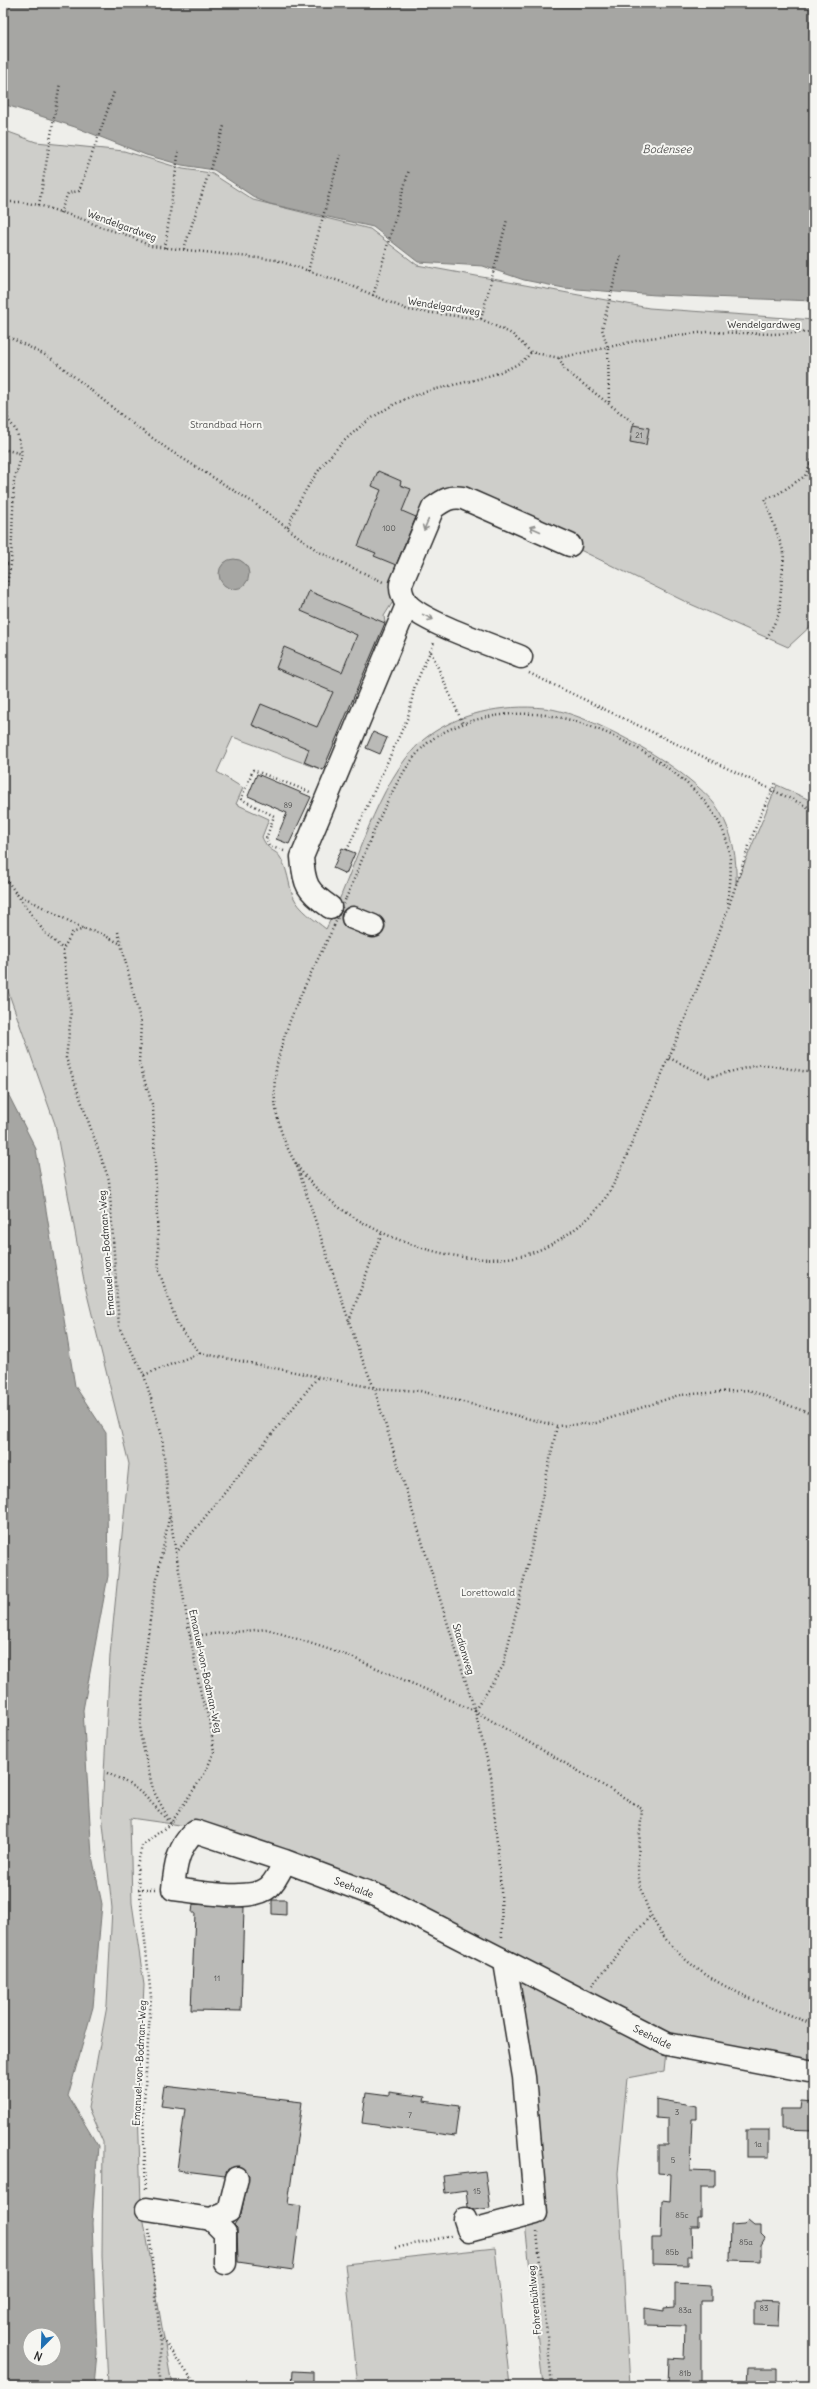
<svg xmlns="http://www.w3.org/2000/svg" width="817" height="2389" viewBox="0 0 817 2389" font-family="Delius,sans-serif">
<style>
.green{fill:#cececa;stroke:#7c7c7a}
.water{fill:#a6a6a3;stroke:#757573;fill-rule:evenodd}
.building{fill:#babab7;stroke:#2b2b2b}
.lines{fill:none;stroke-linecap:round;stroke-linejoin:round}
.minor-casing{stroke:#2b2b2b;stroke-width:25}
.path{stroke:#2b2b2b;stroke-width:2.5;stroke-dasharray:1 3;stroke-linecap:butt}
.minor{stroke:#f6f6f2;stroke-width:22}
.path-bridge{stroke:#2b2b2b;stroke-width:2.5;stroke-dasharray:1 3;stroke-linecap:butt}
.oneway{stroke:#90908e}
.labels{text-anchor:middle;stroke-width:4;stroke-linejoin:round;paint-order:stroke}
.number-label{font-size:8px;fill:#4f4f4e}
.street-label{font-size:10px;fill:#2b2b2b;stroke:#f6f6f2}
.park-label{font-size:10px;fill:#545453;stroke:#f6f6f2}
.water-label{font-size:11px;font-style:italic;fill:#565655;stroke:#f6f6f2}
</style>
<rect width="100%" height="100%" fill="#eeeeea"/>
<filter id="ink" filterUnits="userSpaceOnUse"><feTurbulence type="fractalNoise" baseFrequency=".025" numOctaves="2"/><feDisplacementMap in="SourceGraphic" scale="8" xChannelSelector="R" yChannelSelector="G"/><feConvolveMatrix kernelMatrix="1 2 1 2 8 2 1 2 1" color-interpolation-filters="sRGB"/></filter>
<g filter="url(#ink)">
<g class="green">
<path d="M 3,130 L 36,142 L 124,151 L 183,169 L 211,173 L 253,200 L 370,229 L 417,265 L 649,308 L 814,320 L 814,623 L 788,647 L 688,603 L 570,545 L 444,500 L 401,589 L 384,616 L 385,623 L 323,770 L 233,737 L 217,772 L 243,788 L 236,804 L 269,819 L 262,837 C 269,853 275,849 280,857 C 288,869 288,883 293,896 C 299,910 315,920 326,929 C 354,874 377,780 423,740 C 456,713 503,704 544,708 C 589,712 697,772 720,812 C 733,834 737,858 736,884 L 777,785 L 814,802 L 814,2072 L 667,2044 L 285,1861 L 180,1825 L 130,1818 L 132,1903 L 144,1985 L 138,2107 L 141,2204 L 172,2386 L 108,2385 L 102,2256 L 103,2142 L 88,2108 L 107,2006 L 112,1908 L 102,1814 L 110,1655 L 129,1464 L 85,1286 L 55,1124 L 3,977 Z"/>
<polygon points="515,1973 666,2051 664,2071 627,2078 618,2173 630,2386 543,2386 525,2224 545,2220 536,2108"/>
<polygon points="495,2248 510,2386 358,2386 345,2264"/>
</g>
<g class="water">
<polygon points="3,3 814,3 814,301 656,295 564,288 524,280 483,266 418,262 373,227 270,204 257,199 214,170 182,165 146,155 75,127 3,104"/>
<circle cx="234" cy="574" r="15"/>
<path d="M 3,1084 L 36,1149 L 75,1386 L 106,1433 L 108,1576 L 83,1710 L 92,1856 L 102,1904 L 93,2007 L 68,2096 L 98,2146 L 92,2223 L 97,2354 L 94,2386 L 3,2386 ZM 30,2335 L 54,2335 L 54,2359 L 30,2359 Z"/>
</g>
<g class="building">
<polygon points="633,425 649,428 646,445 630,442"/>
<polygon points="378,471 401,481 400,485 411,489 402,511 416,517 396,565 374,556 376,553 358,546 381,490 372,486"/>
<polygon points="309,591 385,623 323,770 304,762 309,749 252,725 261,704 317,727 333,692 276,668 284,647 342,672 357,635 301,611"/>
<polygon points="373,732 387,738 380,754 366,748"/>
<polygon points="257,774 311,797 289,844 276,839 287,813 248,796"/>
<polygon points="342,848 355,853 346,874 333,868"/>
<polygon points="272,1900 286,1900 286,1915 272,1914"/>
<polygon points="193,1904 244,1907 241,2011 191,2010 195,1913 192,1913"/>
<polygon points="164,2086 302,2102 288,2204 301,2206 293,2270 238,2262 237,2228 234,2225 241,2214 249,2174 240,2166 228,2169 225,2176 177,2170 185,2109 161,2106"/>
<polygon points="389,2092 425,2097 424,2101 459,2106 455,2136 362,2123 366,2093 389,2096"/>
<polygon points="656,2099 697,2106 697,2119 692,2119 690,2170 715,2171 715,2187 701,2187 701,2218 698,2218 698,2227 691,2227 692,2256 688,2256 688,2265 652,2264 652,2238 661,2238 662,2200 670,2201 671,2174 658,2173 658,2145 668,2145 668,2119 656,2118"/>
<polygon points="801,2101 814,2102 814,2130 781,2129 781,2109 800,2109"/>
<rect x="746" y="2130" width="23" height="27"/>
<polygon points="485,2171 490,2208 474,2210 468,2207 466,2190 445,2193 443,2176"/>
<polygon points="748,2220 754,2225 761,2225 761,2234 765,2238 761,2245 761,2261 730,2260 731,2225 744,2224"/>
<polygon points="675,2283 711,2285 711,2301 701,2301 701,2386 668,2386 669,2358 684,2359 685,2326 645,2325 645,2308 664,2311 664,2308 675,2307"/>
<polygon points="755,2301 779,2302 778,2326 755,2325"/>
<polygon points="747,2368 777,2368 777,2386 746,2386"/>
<polygon points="293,2371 313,2372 313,2386 292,2386"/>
</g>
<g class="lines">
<g class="minor-casing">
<g id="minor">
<path d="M 521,657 C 494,646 428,624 409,606 C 404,601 400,591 401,584 L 433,508 C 444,500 450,496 463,498 L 570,545"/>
<path d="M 330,907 C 307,891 304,885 302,857 L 407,605"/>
<polyline points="353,918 373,926"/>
<path id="s1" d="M 285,1861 C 281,1869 276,1881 269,1887 C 251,1903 196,1891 173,1889 C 175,1867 178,1846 195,1831 L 285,1861 L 380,1897 L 667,2044 L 814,2072"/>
<polyline points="147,2209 211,2219 229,2211 237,2178"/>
<polyline points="211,2219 225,2233 225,2263"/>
<polyline points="465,2219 469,2231 536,2213 524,2077 505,1962"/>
</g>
</g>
<g class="path">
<polyline points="3,202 20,202 39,205 85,220 100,227 124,234 151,246 276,260 345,283 408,310 481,319 512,334 531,352 559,358 649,338 708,332 773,334 814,332"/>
<polyline points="39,205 60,83"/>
<polyline points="60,213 68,193 79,191 114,92"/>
<polyline points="165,248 179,149"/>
<polyline points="184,249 224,126"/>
<polyline points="308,271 340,155"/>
<polyline points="373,296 409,170"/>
<polyline points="481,319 507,220"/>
<polyline points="3,324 5,335 3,349"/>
<polyline points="5,335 51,358 129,421 169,450 254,503 319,552 383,582"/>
<polyline points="559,358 565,370 635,424"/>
<polyline points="3,382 8,419 17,432 22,454 14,481 11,564 3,601"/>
<polyline points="609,402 608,348 602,329 621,255"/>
<polyline points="3,449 22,454"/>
<path d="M 288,527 C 310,470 353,421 410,397 C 438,385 515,378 531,352"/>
<polyline points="3,564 11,564"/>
<polyline points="767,638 779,614 784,553 765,499 778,494 805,476 814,455"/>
<polyline points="431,652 463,724"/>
<polyline points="529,673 814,810"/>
<polyline points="347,850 408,717 415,685 434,643"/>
<polyline points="284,851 269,846 266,839 274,816 241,799 253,770 310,792"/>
<polyline points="3,875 45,933 63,949"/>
<polyline points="14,892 84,929 100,933 121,944"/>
<path d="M 346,898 C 366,854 394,765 434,738 C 463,719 501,712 535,714 C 598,717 707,776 726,839 C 733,861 731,883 727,905"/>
<path d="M 334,926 C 311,975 269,1047 275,1101 C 277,1122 284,1144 295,1162 C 334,1225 448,1271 520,1256 C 544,1251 567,1236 585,1221 C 615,1196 626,1154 642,1119 C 672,1053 699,985 725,917 C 737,883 747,849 760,816 C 765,804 771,794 776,782"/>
<polyline points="84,929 72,933 63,949 71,1016 66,1058 109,1180 119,1327 144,1375 162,1436 170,1517 190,1636 202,1699 210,1721 214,1752 205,1773 171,1823 142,1846 137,1866 151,1997 143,2116 146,2190"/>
<polyline points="118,932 141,1023 139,1063 153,1107 159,1271 178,1326 200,1353"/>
<polyline points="669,1058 709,1077 762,1064 814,1073"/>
<polyline points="296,1163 359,1351 374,1388 475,1711 491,1775 501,1889 502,1937"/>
<polyline points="349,1321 382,1232"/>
<polyline points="144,1375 200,1353 374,1388 420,1391 557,1426 596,1423 679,1395 749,1390 814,1415"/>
<polyline points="169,1518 153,1598 145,1657 140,1733 153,1790 171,1823"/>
<polyline points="176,1553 318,1377"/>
<path d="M 190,1636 L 267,1629 L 349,1656 L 475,1711 L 642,1808 C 641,1826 636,1862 639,1878 C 656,1970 739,1993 814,2025"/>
<polyline points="475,1710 503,1666 530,1554 557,1426"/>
<path d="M 107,1773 C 136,1785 147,1797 167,1820"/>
<polyline points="138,1889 155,1889"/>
<polyline points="592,1985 651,1915"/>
<polyline points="149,2229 160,2336 160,2386"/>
<polyline points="537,2232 552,2386"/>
<polyline points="395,2248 451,2236"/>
<polyline points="160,2336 197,2386"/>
</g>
<use href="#minor" class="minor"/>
<polyline class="path-bridge" points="334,926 346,898"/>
</g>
<defs><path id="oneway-shaft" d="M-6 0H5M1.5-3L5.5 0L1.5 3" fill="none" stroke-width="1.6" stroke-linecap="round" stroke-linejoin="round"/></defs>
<g class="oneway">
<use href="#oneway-shaft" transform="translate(426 525) rotate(113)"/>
<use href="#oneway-shaft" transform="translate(535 529) rotate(-156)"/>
<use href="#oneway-shaft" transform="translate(428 617) rotate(26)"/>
</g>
</g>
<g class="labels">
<g class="number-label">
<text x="639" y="438">21</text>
<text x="389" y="531">100</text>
<text x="288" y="808">89</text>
<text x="217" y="1981">11</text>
<text x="677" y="2115">3</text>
<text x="410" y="2118">7</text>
<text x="758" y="2147">1a</text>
<text x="673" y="2163">5</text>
<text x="477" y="2194">15</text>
<text x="682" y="2218">85c</text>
<text x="746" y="2245">85a</text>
<text x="672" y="2255">85b</text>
<text x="764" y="2311">83</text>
<text x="685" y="2313">83a</text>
<text x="685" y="2376">81b</text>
</g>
<g class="street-label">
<text transform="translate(122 225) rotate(20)" y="4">Wendelgardweg</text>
<text transform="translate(444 306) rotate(9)" y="4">Wendelgardweg</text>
<text x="764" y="328">Wendelgardweg</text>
<text transform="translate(106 1253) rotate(-94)" y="4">Emanuel-von-Bodman-Weg</text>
<text transform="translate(464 1649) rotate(73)" y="4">Stadionweg</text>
<text transform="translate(206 1671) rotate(78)" y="4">Emanuel-von-Bodman-Weg</text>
<text dy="4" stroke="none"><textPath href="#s1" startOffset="361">Seehalde</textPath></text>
<text dy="4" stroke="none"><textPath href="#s1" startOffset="695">Seehalde</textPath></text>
<text transform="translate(139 2063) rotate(-87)" y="4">Emanuel-von-Bodman-Weg</text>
<text transform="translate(534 2300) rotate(-95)" y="4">Fohrenbühlweg</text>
</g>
<g class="park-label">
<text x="226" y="428">Strandbad Horn</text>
<text x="488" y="1596">Lorettowald</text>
</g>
<g class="water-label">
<text x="667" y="153">Bodensee</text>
</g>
</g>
<rect width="817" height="2389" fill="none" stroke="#f6f6f2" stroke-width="16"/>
<rect x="8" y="8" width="801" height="2373" fill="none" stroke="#2b2b2b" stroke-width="1.5" filter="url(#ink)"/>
<g transform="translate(42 2347) rotate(203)"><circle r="19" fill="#f6f6f2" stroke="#a5a5a2"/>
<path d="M0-3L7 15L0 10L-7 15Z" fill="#1f6fb2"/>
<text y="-6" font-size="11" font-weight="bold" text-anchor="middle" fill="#2b2b2b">N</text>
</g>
</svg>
